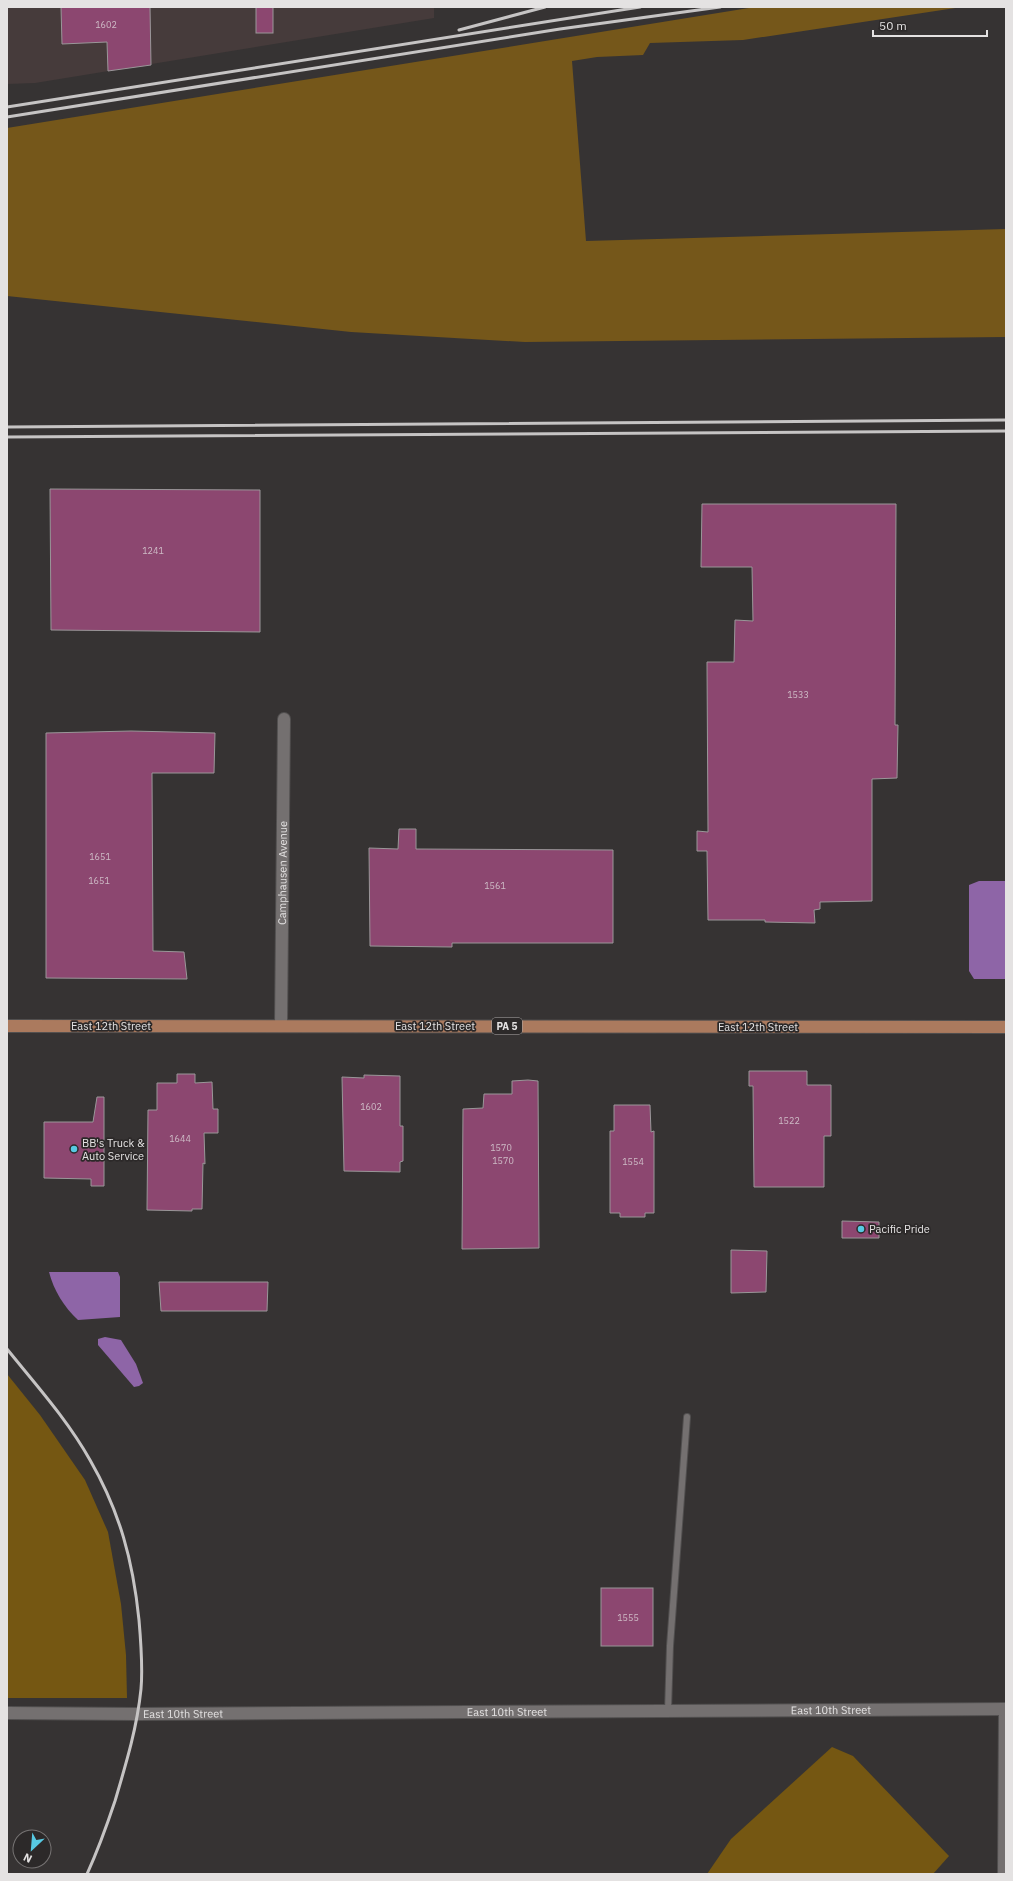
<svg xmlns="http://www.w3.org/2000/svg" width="1013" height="1881" viewBox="0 0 1013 1881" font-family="'IBM Plex Sans',sans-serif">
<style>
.built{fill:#463b3b}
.green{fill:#755712}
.forest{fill:#75571a}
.water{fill:#8e65a7}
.building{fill:#8c4770;stroke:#9a9799}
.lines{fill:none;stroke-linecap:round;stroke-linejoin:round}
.service-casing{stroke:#514f4f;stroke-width:8}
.minor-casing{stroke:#514f4f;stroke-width:14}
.tertiary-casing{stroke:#514f4f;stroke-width:14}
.primary-casing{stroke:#514f4f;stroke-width:14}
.service{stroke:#747070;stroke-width:6}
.minor{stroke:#747070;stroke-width:12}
.tertiary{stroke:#747070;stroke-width:12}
.primary{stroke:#ab7a5e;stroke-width:12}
.rail{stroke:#c6c4c4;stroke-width:3}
.poi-dot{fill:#57c9e2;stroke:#2c2929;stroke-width:1.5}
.labels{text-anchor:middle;stroke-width:3.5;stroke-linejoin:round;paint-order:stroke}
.number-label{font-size:9px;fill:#cebbc6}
.shield{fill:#2c2929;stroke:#adaaaa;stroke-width:1}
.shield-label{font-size:10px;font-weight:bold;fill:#e4e2e2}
.street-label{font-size:11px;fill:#e4e2e2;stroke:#2c2929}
.poi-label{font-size:11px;fill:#e4e2e2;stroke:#2c2929;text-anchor:start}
</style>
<rect width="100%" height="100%" fill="#363333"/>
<polygon class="built" points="7,7 434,7 434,18 35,83 7,84"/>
<g class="green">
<polygon points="7,1374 40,1415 85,1480 108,1532 121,1604 126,1655 127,1698 7,1698"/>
<polygon points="832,1747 853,1756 949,1856 933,1874 707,1874 731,1839"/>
</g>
<polygon class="forest" points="755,7 962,7 743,40 650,43 643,55 597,57 572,61 586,241 1006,229 1006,337 525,342 351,332 7,296 7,128"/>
<g class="water">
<polygon points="979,881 1006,881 1006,979 974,979 969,971 969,885"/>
<path d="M 49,1272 L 118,1272 L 120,1277 L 120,1317 L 78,1320 C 64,1307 54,1291 49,1272 Z"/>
<polygon points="105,1337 121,1340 136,1364 143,1383 139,1386 134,1387 98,1345 98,1339"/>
</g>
<g class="building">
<polygon points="61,7 150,7 151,65 108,71 107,42 62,44"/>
<rect x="256" y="7" width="17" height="26"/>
<polygon points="50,489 260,490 260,632 51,630"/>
<polygon points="702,504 896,504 895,725 898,725 897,778 872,779 872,901 820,902 820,909 814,910 815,923 765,922 765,920 708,920 707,851 697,851 697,831 708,832 707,662 734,662 735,620 753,621 752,567 701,567"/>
<polygon points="131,731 215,733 214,773 152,773 153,951 184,952 187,979 46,978 46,733"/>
<polygon points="399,829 416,829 416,849 613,850 613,943 452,943 452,947 370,946 369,848 398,849"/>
<polygon points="749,1071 807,1071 807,1085 831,1085 831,1136 824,1136 824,1187 754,1187 753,1086 749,1086"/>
<polygon points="177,1074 195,1074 195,1083 212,1082 213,1109 218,1109 218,1133 204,1133 205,1164 203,1163 202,1209 192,1209 192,1211 147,1210 148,1110 157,1110 157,1083 177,1083"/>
<polygon points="364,1075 400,1076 400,1126 403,1126 403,1161 400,1162 400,1172 344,1171 342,1077 364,1078"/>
<polygon points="528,1080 538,1081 539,1248 462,1249 463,1109 483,1108 484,1094 512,1094 512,1081"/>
<polygon points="97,1097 104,1097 104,1186 91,1186 91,1179 44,1178 44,1122 93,1122"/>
<polygon points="614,1105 650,1105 651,1132 654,1131 654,1213 645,1213 645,1217 620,1217 620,1213 610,1213 610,1131 614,1131"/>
<polygon points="842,1221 879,1222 879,1238 842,1238"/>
<polygon points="731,1250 767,1251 766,1292 731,1293"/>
<polygon points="159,1282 268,1282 267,1311 161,1311"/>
<rect x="601" y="1588" width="52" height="58"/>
</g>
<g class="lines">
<g class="service-casing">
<polyline id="service" points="668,1711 670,1646 687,1417"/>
</g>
<g class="minor-casing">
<g id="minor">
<path id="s1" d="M 281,1026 L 284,719"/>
<polyline points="1004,1874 1005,1709"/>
</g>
</g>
<g class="tertiary-casing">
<g id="tertiary">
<path id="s2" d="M 7,1713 L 137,1714 L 1006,1709"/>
</g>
</g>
<g class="primary-casing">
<polyline id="primary" points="7,1026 1006,1027"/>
</g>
<use href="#service" class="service"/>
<use href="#minor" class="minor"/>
<use href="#tertiary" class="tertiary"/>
<use href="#primary" class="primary"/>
<g class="rail">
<polyline points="459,30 545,7"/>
<polyline points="7,107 640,7"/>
<polyline points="7,117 560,29 720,7"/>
<polyline points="7,427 1006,420"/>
<polyline points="7,437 1006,431"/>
<path d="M 7,1349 C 36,1385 67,1419 90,1460 C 120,1512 133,1561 139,1620 C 141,1643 143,1667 141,1689 C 137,1728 126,1764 115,1801 C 107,1825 98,1850 87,1874"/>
</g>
</g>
<g class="poi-dot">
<circle cx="74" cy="1149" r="4"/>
<circle cx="861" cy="1229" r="4"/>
</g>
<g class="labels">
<g class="number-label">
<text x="106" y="28">1602</text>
<text x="153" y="554">1241</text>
<text x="798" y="698">1533</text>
<text x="100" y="860">1651</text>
<text x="99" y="884">1651</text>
<text x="495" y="889">1561</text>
<text x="371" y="1110">1602</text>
<text x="789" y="1124">1522</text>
<text x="180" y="1142">1644</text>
<text x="501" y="1151">1570</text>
<text x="503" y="1164">1570</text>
<text x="633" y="1165">1554</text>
<text x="628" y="1621">1555</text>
</g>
<rect class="shield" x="492" y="1018" width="30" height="16" rx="3"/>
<g class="shield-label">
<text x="507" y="1030">PA 5</text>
</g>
<g class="street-label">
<text dy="4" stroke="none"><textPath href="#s1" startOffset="153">Camphausen Avenue</textPath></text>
<text x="111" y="1030">East 12th Street</text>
<text x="435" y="1030">East 12th Street</text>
<text x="758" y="1031">East 12th Street</text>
<text dy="4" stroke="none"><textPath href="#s2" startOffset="824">East 10th Street</textPath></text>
<text dy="4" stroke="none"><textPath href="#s2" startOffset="500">East 10th Street</textPath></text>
<text dy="4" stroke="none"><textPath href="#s2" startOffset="176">East 10th Street</textPath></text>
</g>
<g class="poi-label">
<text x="82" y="1147">BB's Truck &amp;<tspan x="82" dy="13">Auto Service</tspan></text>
<text x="869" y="1233">Pacific Pride</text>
</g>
</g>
<rect width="1013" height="1881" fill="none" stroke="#e4e2e2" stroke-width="16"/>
<g transform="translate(32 1849) rotate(206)"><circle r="19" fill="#2c2929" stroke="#767373"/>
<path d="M0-3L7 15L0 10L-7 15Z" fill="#57c9e2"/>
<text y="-6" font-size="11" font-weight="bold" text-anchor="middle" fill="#e4e2e2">N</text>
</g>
<path d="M873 30v6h114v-6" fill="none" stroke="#e4e2e2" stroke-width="2"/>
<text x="879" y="30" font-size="12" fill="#e4e2e2" stroke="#2c2929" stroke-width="3" paint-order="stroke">50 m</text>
</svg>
